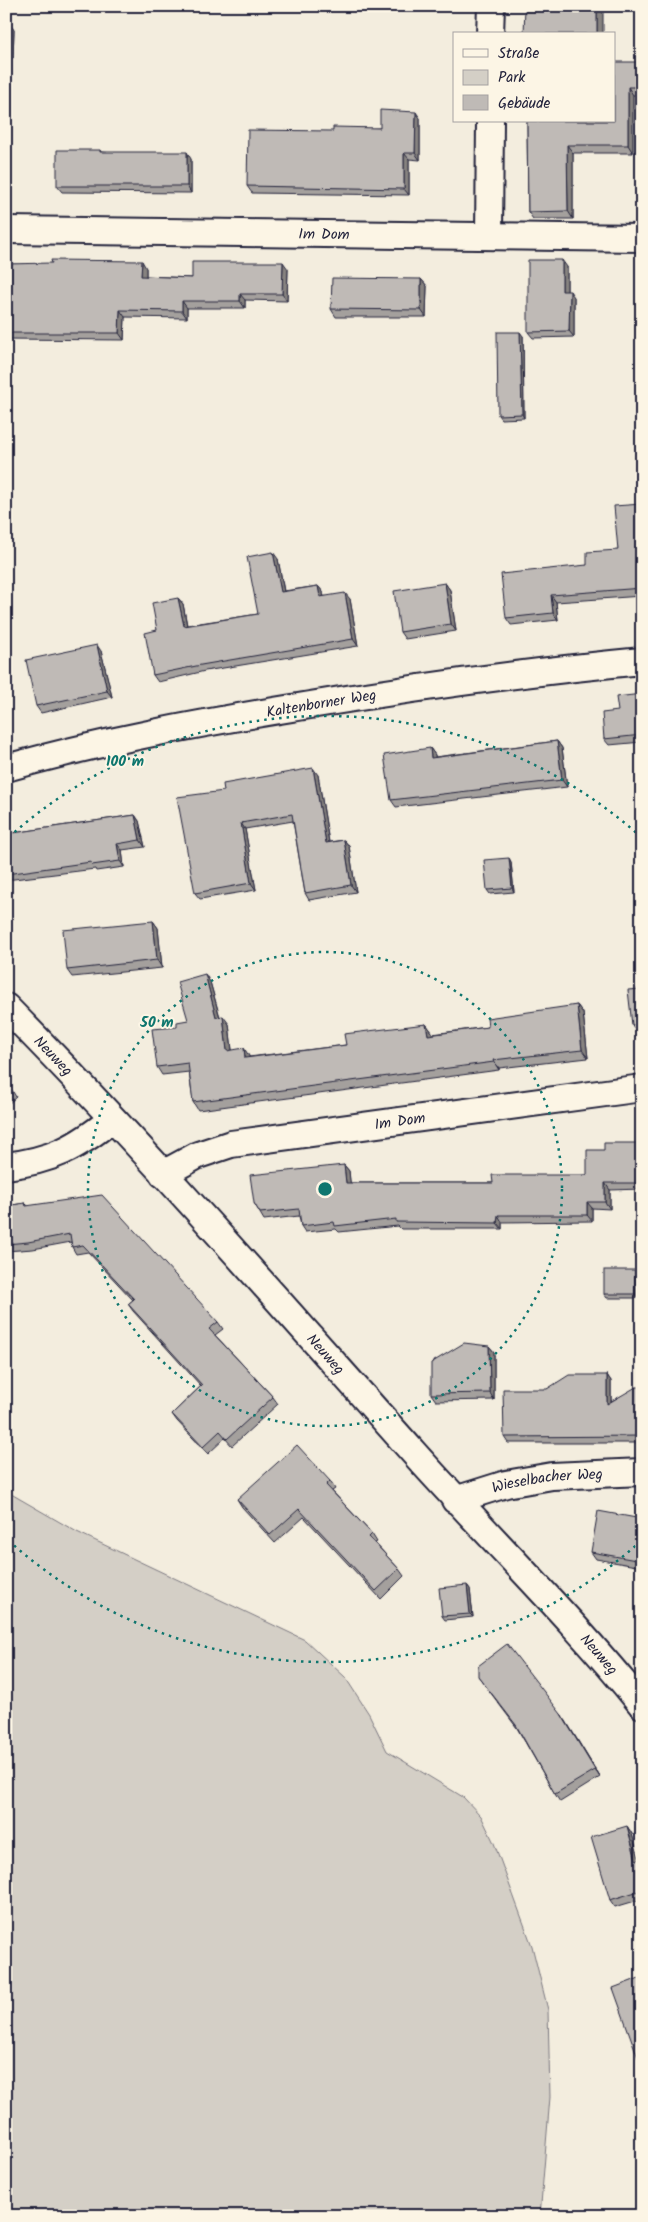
<svg xmlns="http://www.w3.org/2000/svg" width="648" height="2222" viewBox="0 0 648 2222" font-family="Kalam,sans-serif">
<style>
.green{fill:#d4cfc6;stroke:#7b7880}
.lines{fill:none;stroke-linecap:round;stroke-linejoin:round}
.street-casing{stroke:#22223b;stroke-width:30}
.street{stroke:#fcf5e5;stroke-width:26}
.wall{fill:#a4a09d;stroke:#22223b}
.shaded-wall{fill:#86827f;stroke:#22223b}
.building{fill:#bfbab6;stroke:#22223b}
.ring{fill:none;stroke:#0f766e;stroke-width:2.5;stroke-dasharray:2.5 5}
.labels{text-anchor:middle;stroke-width:4;stroke-linejoin:round;paint-order:stroke}
.street-label{font-size:15px;fill:#22223b;stroke:#fcf5e5}
.centre{fill:#0f766e;stroke:#fcf5e5;stroke-width:2.5}
.ring-label{font-size:15px;text-anchor:middle;font-weight:bold;fill:#0f766e;stroke:#fcf5e5;stroke-width:4;stroke-linejoin:round;paint-order:stroke}
</style>
<rect width="100%" height="100%" fill="#f3edde"/>
<filter id="ink" filterUnits="userSpaceOnUse"><feTurbulence type="fractalNoise" baseFrequency=".02" numOctaves="2"/><feDisplacementMap in="SourceGraphic" scale="10" xChannelSelector="R" yChannelSelector="G"/><feConvolveMatrix kernelMatrix="1 2 1 2 8 2 1 2 1" color-interpolation-filters="sRGB"/></filter>
<g filter="url(#ink)">
<polygon class="green" points="6,1491 77,1532 305,1640 345,1677 369,1714 387,1751 463,1797 481,1816 494,1843 532,1946 548,2010 550,2097 540,2216 6,2216"/>
<g class="lines">
<g class="street-casing">
<g id="street">
<polyline points="490,34 491,6"/>
<path id="s1" d="M 6,230 L 642,238"/>
<polyline points="489,235 490,121"/>
<path id="s2" d="M 6,768 C 102,741 200,723 298,707 C 412,688 526,672 642,661"/>
<path id="s3" d="M 6,1007 C 147,1150 279,1302 413,1452 C 489,1537 570,1616 642,1705"/>
<path d="M 6,1166 C 53,1160 76,1148 112,1119"/>
<path id="s4" d="M 163,1174 L 198,1155 L 231,1144 L 642,1088"/>
<path id="s5" d="M 455,1500 L 506,1484 L 552,1476 L 642,1472"/>
</g>
</g>
<use href="#street" class="street"/>
</g>
<g class="wall">
<polygon points="6,24 11,26 14,30 13,58 6,58"/>
<polygon points="638,62 642,67 642,95 633,95 633,153 573,153 573,219 533,219 528,212 527,121"/>
<polygon points="420,118 420,160 409,159 409,195 252,193 247,186 333,131 380,128"/>
<polygon points="100,150 101,152 191,159 191,193 62,192 57,186"/>
<polygon points="6,264 146,268 146,276 192,278 288,269 287,301 245,300 245,308 187,308 187,318 125,317 124,340 6,339"/>
<polygon points="567,267 567,291 574,297 574,337 533,338 528,332"/>
<polygon points="421,279 427,286 426,317 336,317 331,309"/>
<polygon points="523,336 524,418 501,419 498,415"/>
<polygon points="642,504 642,596 556,602 558,620 511,625 506,618 587,565 618,550"/>
<polygon points="278,559 284,591 318,586 323,592 323,596 350,599 358,646 205,671 158,682 153,675 157,630 178,598 183,604 187,625 258,614"/>
<polygon points="445,583 450,590 456,631 405,639 400,632"/>
<polygon points="101,651 112,697 41,713 36,706"/>
<polygon points="642,694 642,742 609,745 604,739 618,711"/>
<polygon points="557,741 562,748 567,787 396,807 391,800 430,748 435,755 435,757"/>
<polygon points="318,775 329,842 344,840 349,846 356,892 309,900 305,893 293,821 245,829 256,890 200,899 195,893 224,791"/>
<polygon points="135,815 139,821 145,847 122,850 124,867 96,871 95,869 6,880 6,834"/>
<polygon points="509,858 511,862 514,892 490,894 487,890"/>
<polygon points="153,921 158,928 162,968 72,977 67,970"/>
<polygon points="205,974 210,982 220,1017 229,1024 232,1050 249,1056 249,1057 346,1045 426,1024 432,1032 432,1034 488,1027 577,1005 583,1013 588,1058 499,1068 499,1070 198,1110 193,1102 189,1072 162,1075 157,1067 177,1027 188,1020"/>
<polygon points="640,989 640,1031 637,1032 632,1025"/>
<polygon points="6,1084 12,1090 16,1097 6,1106"/>
<polygon points="642,1143 642,1189 610,1190 610,1209 592,1208 592,1221 502,1222 502,1229 401,1229 398,1226 339,1232 336,1229 305,1232 301,1226 299,1216 264,1220 254,1203 344,1165 349,1171 350,1183 493,1183 587,1175 604,1150"/>
<polygon points="25,1203 27,1205 218,1322 223,1329 215,1335 273,1397 278,1404 232,1446 225,1438 208,1454 177,1421 172,1414 201,1386 133,1311 128,1304 133,1300 88,1252 76,1254 72,1247 71,1242 33,1249 6,1251 6,1206"/>
<polygon points="637,1274 637,1298 607,1298 604,1294"/>
<polygon points="489,1346 494,1352 494,1400 436,1401 431,1394"/>
<polygon points="607,1375 611,1381 611,1401 642,1387 642,1443 508,1443 504,1437 547,1389"/>
<polygon points="330,1481 335,1489 332,1491 372,1534 377,1542 375,1543 399,1569 404,1576 381,1599 304,1517 275,1543 242,1507 237,1499"/>
<polygon points="642,1519 642,1567 596,1559 591,1552"/>
<polygon points="467,1585 470,1589 473,1617 445,1620 442,1616"/>
<polygon points="478,1676 561,1714 600,1777 560,1802 555,1794 517,1728"/>
<polygon points="627,1826 632,1834 639,1860 642,1859 642,1899 615,1907 610,1900"/>
</g>
<g class="shaded-wall">
<rect x="597" y="6" width="6" height="28"/>
<polygon points="11,26 14,30 13,58 10,54"/>
<polygon points="638,62 642,67 642,92 639,87"/>
<polygon points="628,87 633,95 633,153 628,145"/>
<polygon points="416,112 420,118 420,160 415,153"/>
<polygon points="6,140 9,143 6,198"/>
<polygon points="567,145 573,153 573,219 568,211"/>
<polygon points="187,152 191,159 191,193 187,186"/>
<polygon points="404,153 409,159 409,195 404,189"/>
<polygon points="562,260 567,267 567,297 562,291"/>
<polygon points="142,261 146,268 146,283 141,276"/>
<polygon points="283,262 288,269 287,301 282,294"/>
<polygon points="421,279 427,286 426,317 421,310"/>
<polygon points="570,291 574,297 574,337 569,331"/>
<polygon points="240,294 245,300 245,308 240,301"/>
<polygon points="182,301 187,308 187,318 182,311"/>
<polygon points="120,310 125,317 124,340 119,333"/>
<polygon points="520,332 523,336 524,418 522,414"/>
<polygon points="273,552 278,559 285,598 281,592"/>
<polygon points="445,583 450,590 456,631 451,624"/>
<polygon points="318,586 323,592 324,603 320,597"/>
<polygon points="345,593 350,599 358,646 353,639"/>
<polygon points="551,595 556,602 558,620 553,613"/>
<polygon points="178,598 183,604 188,632 184,626"/>
<polygon points="97,645 101,651 112,697 107,691"/>
<polygon points="557,741 562,748 567,787 562,780"/>
<polygon points="430,748 435,755 436,765 431,758"/>
<polygon points="313,768 318,775 330,849 326,843"/>
<polygon points="135,815 139,821 145,847 140,840"/>
<polygon points="241,823 245,829 256,890 251,883"/>
<polygon points="344,840 349,846 356,892 351,885"/>
<polygon points="117,844 122,850 124,867 120,861"/>
<polygon points="509,858 511,862 514,892 512,888"/>
<polygon points="153,921 158,928 162,968 157,960"/>
<polygon points="205,974 210,982 222,1025 216,1017"/>
<polygon points="577,1005 583,1013 588,1058 582,1050"/>
<polygon points="223,1016 229,1024 233,1059 227,1051"/>
<polygon points="426,1024 432,1032 433,1043 428,1035"/>
<polygon points="244,1048 249,1056 250,1066 245,1058"/>
<polygon points="493,1060 499,1068 499,1070 494,1062"/>
<polygon points="344,1165 349,1171 351,1189 346,1183"/>
<polygon points="605,1183 610,1190 610,1209 605,1202"/>
<polygon points="587,1202 592,1208 592,1221 587,1215"/>
<polygon points="498,1215 502,1222 502,1229 497,1223"/>
<polygon points="635,1270 637,1274 637,1298 635,1294"/>
<polygon points="489,1346 494,1352 494,1400 490,1393"/>
<polygon points="607,1375 611,1381 611,1410 607,1404"/>
<polygon points="467,1585 470,1589 473,1617 470,1614"/>
<polygon points="561,1714 566,1721 600,1777 595,1770"/>
<polygon points="627,1826 632,1834 642,1868 636,1860"/>
</g>
<g class="building">
<polygon points="525,6 597,6 597,34 524,34"/>
<polygon points="6,24 11,26 10,54 6,54"/>
<polygon points="614,62 638,62 639,87 628,87 628,145 567,145 568,211 528,212 527,121 614,121"/>
<polygon points="380,110 416,112 415,153 404,153 404,189 247,186 248,130 333,131 333,127 380,128"/>
<polygon points="57,150 100,150 100,152 187,152 187,186 57,186"/>
<polygon points="51,260 142,261 141,276 192,278 192,262 283,262 282,294 240,294 240,301 182,301 182,311 120,310 119,333 6,333 6,264 52,263"/>
<polygon points="528,260 562,260 562,291 570,291 569,331 528,332"/>
<polygon points="332,278 421,279 421,310 331,309"/>
<polygon points="497,332 520,332 522,414 498,415"/>
<polygon points="642,504 642,588 551,595 553,613 506,618 501,574 587,565 587,552 618,550 614,506"/>
<polygon points="273,552 281,592 318,586 320,597 345,593 353,639 201,665 153,675 145,633 157,630 152,603 178,598 184,626 258,614 247,557"/>
<polygon points="445,583 451,624 400,632 394,591"/>
<polygon points="97,645 107,691 36,706 26,660"/>
<polygon points="642,694 642,735 604,739 602,713 618,711 616,697"/>
<polygon points="557,741 562,780 391,800 384,755 430,748 431,758"/>
<polygon points="313,768 326,843 344,840 351,885 305,893 292,814 241,823 251,883 195,893 177,797 224,791 223,784"/>
<polygon points="135,815 140,840 117,844 120,861 92,865 91,862 6,874 6,834"/>
<polygon points="509,858 512,888 487,890 484,860"/>
<polygon points="153,921 157,960 67,970 63,930"/>
<polygon points="205,974 216,1017 223,1016 227,1051 244,1048 245,1058 346,1045 344,1034 426,1024 428,1035 488,1027 487,1018 577,1005 582,1050 493,1060 494,1062 193,1102 188,1063 157,1067 152,1029 177,1027 177,1022 188,1020 177,982"/>
<polygon points="640,985 642,985 642,1041 639,1024 632,1025 628,990 640,989"/>
<polygon points="6,1084 12,1090 6,1095"/>
<polygon points="604,1143 642,1143 642,1183 605,1183 605,1202 587,1202 587,1215 498,1215 497,1223 396,1222 396,1219 335,1226 334,1222 301,1226 299,1209 260,1213 254,1203 250,1175 344,1165 346,1183 493,1183 492,1175 587,1175 587,1150 604,1150"/>
<polygon points="102,1195 218,1322 209,1329 273,1397 227,1439 220,1431 203,1447 172,1414 202,1385 128,1304 134,1299 83,1245 72,1247 70,1234 28,1242 6,1244 6,1206 25,1203 26,1206"/>
<rect x="604" y="1270" width="31" height="24"/>
<polygon points="464,1343 489,1346 490,1393 431,1394 431,1363"/>
<polygon points="569,1375 607,1375 607,1404 636,1387 642,1387 642,1436 504,1437 503,1389 547,1389"/>
<polygon points="297,1445 330,1481 326,1485 372,1534 369,1537 399,1569 376,1591 299,1509 270,1535 237,1499"/>
<polygon points="598,1511 642,1519 642,1561 591,1552"/>
<polygon points="467,1585 470,1614 442,1616 439,1588"/>
<polygon points="507,1644 561,1714 595,1770 555,1794 516,1725 478,1676 478,1666"/>
<polygon points="627,1826 636,1860 642,1859 642,1890 610,1900 591,1837"/>
<polygon points="642,1977 642,2069 613,1988"/>
</g>
</g>
<g class="ring">
<circle cx="325" cy="1189" r="237"/>
<path d="M641 1541A473 473 0 0 1 9 1541M9 837A473 473 0 0 1 641 837"/>
</g>
<g class="labels">
<g class="street-label">
<text dy="5" stroke="none"><textPath href="#s1" startOffset="318">Im Dom</textPath></text>
<text dy="5" stroke="none"><textPath href="#s2" startOffset="322">Kaltenborner Weg</textPath></text>
<text dy="5" stroke="none"><textPath href="#s3" startOffset="68">Neuweg</textPath></text>
<text dy="5" stroke="none"><textPath href="#s4" startOffset="245">Im Dom</textPath></text>
<text dy="5" stroke="none"><textPath href="#s3" startOffset="472">Neuweg</textPath></text>
<text dy="5" stroke="none"><textPath href="#s5" startOffset="95">Wieselbacher Weg</textPath></text>
<text dy="5" stroke="none"><textPath href="#s3" startOffset="878">Neuweg</textPath></text>
</g>
</g>
<circle cx="325" cy="1189" r="8" class="centre"/>
<g class="ring-label">
<text x="125" y="766">100 m</text>
<text x="157" y="1027">50 m</text>
</g>
<rect width="648" height="2222" fill="none" stroke="#fcf5e5" stroke-width="25"/>
<rect x="12" y="12" width="623" height="2197" fill="none" stroke="#22223b" stroke-width="2" filter="url(#ink)"/>
<rect x="453" y="32" width="162" height="90" fill="#fcf5e5" stroke="#a5a1a1"/>
<rect x="463" y="49" width="25" height="8" fill="#fcf5e5" stroke="#a5a1a1"/>
<text x="498" y="58" font-size="15" fill="#22223b">Straße</text>
<rect x="463" y="70" width="25" height="15" fill="#d4cfc6" stroke="#a5a1a1"/>
<text x="498" y="82" font-size="15" fill="#22223b">Park</text>
<rect x="463" y="95" width="25" height="15" fill="#bfbab6" stroke="#a5a1a1"/>
<text x="498" y="108" font-size="15" fill="#22223b">Gebäude</text>
</svg>
